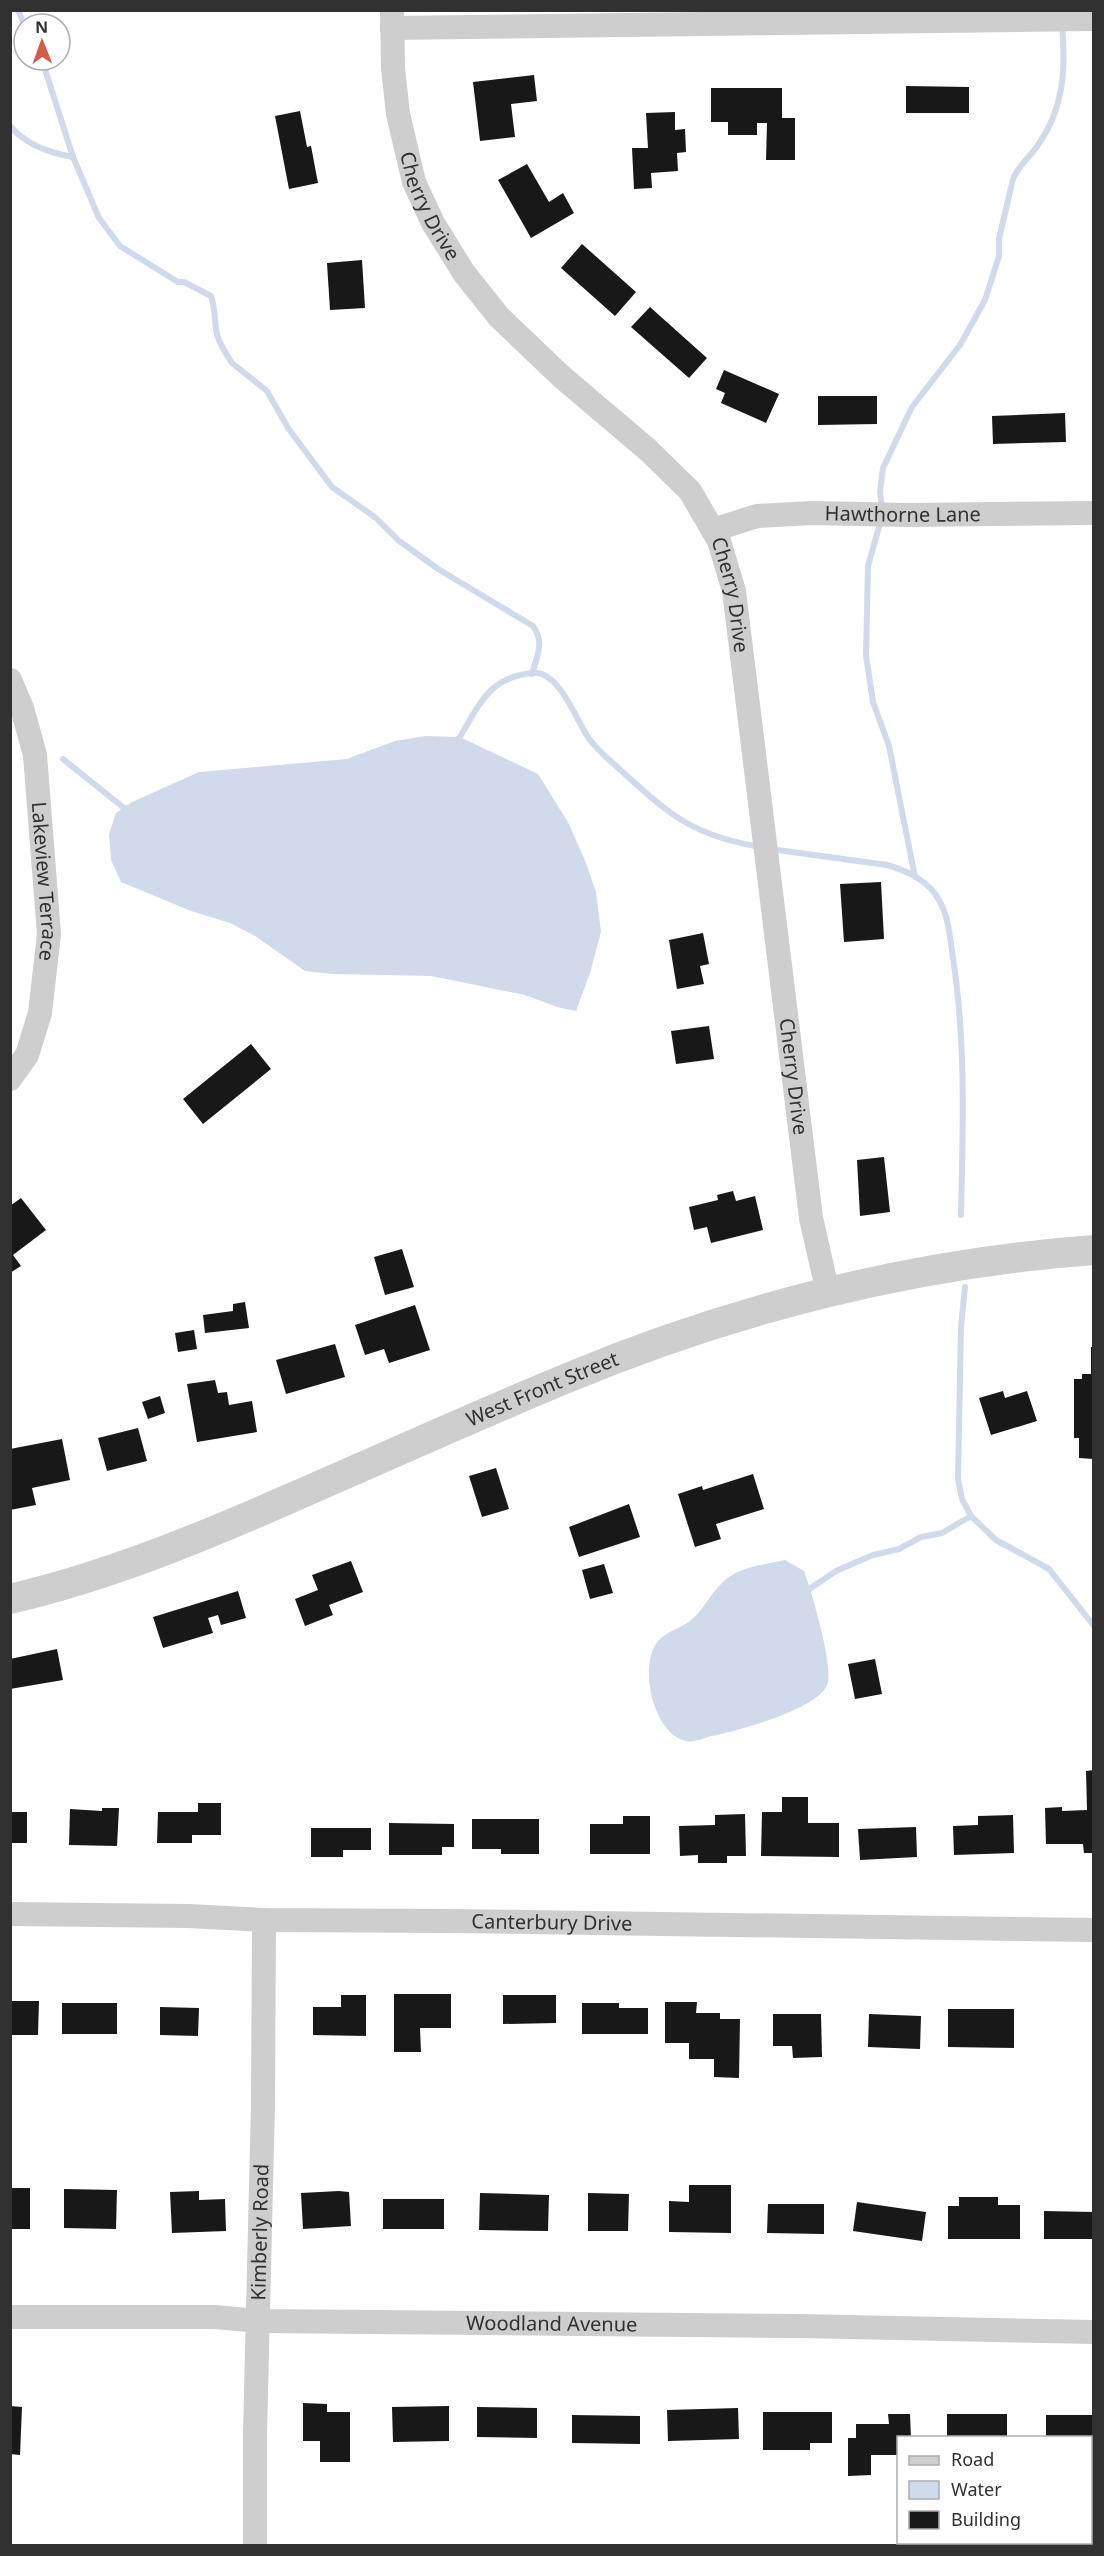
<svg xmlns="http://www.w3.org/2000/svg" width="1104" height="2556" viewBox="0 0 1104 2556" font-family="'Noto Sans',sans-serif">
<style>
.water{fill:#d0daea}
.lines{fill:none;stroke-linecap:round;stroke-linejoin:round}
.stream{stroke:#d0daea;stroke-width:6}
.building{fill:#181818}
.minor{stroke:#cecece;stroke-width:24}
.tertiary{stroke:#cecece;stroke-width:30}
.labels{text-anchor:middle;stroke-width:6;stroke-linejoin:round;paint-order:stroke}
.street-label{font-size:20px;fill:#313131;stroke:#fff}
</style>
<rect width="100%" height="100%" fill="#fff"/>
<g class="water">
<polygon points="425,736 460,737 538,774 569,824 586,863 596,892 601,932 590,973 576,1011 557,1007 525,995 431,976 332,974 305,971 255,936 230,923 191,911 121,882 111,860 109,834 116,813 132,802 199,772 347,759 395,741"/>
<path d="M 785,1560 L 804,1571 C 812,1593 832,1661 828,1682 C 823,1709 733,1732 708,1737 C 702,1739 692,1743 686,1741 C 653,1734 637,1664 659,1640 C 666,1632 681,1628 690,1621 C 703,1611 710,1594 722,1583 C 738,1566 764,1565 785,1560 Z"/>
</g>
<g class="lines">
<g class="stream">
<polyline points="18,10 24,24"/>
<path d="M 42,60 L 73,157 L 99,218 L 120,246 L 178,282 L 184,282 L 211,296 C 216,311 214,320 217,334 C 219,344 227,355 232,363 L 267,391 L 288,428 L 332,487 L 376,518 L 398,540 L 438,569 L 533,626 C 545,642 537,656 532,674"/>
<path d="M 10,126 C 26,145 49,153 73,157"/>
<path d="M 882,509 L 880,492 L 883,468 L 912,407 L 960,345 L 985,300 L 999,256 L 999,239 L 1013,179 C 1018,166 1030,157 1038,145 C 1064,108 1066,69 1062,24"/>
<polyline points="881,520 868,566 866,655 873,702 889,746 915,877"/>
<path d="M 454,742 L 460,737 C 480,703 490,676 534,673 C 560,671 577,723 590,740 C 600,753 614,764 626,775 C 672,818 697,836 760,847"/>
<polyline points="63,759 124,808 130,809"/>
<path d="M 770,849 L 887,865 C 906,870 929,881 939,900 C 949,917 950,939 953,958 C 966,1043 963,1129 961,1215"/>
<polyline points="965,1287 961,1327 958,1479 962,1499 971,1516 996,1540 1049,1569 1094,1626"/>
<polyline points="805,1592 836,1571 873,1555 899,1549 921,1537 942,1533 971,1516"/>
</g>
</g>
<g class="building">
<polygon points="534,75 537,101 511,104 515,137 480,141 473,82"/>
<polygon points="906,86 969,87 969,113 906,113"/>
<polygon points="711,88 782,88 782,118 795,118 795,160 766,160 767,123 757,123 757,135 728,135 728,122 711,122"/>
<polygon points="300,111 307,147 311,146 318,183 289,189 275,116"/>
<polygon points="675,112 675,130 685,129 686,152 677,153 678,171 651,173 652,188 634,189 632,148 648,148 646,113"/>
<polygon points="527,164 549,202 563,193 574,213 531,238 498,180"/>
<polygon points="582,244 636,292 615,316 561,268"/>
<polygon points="362,260 365,308 330,310 327,263"/>
<polygon points="650,307 707,358 689,378 631,327"/>
<polygon points="724,370 779,394 766,423 721,403 725,393 716,389"/>
<polygon points="818,396 877,396 877,424 818,425"/>
<polygon points="1065,413 1066,442 993,444 992,416"/>
<polygon points="881,882 884,939 844,942 840,884"/>
<polygon points="703,933 709,964 700,966 704,984 677,989 669,940"/>
<polygon points="709,1026 714,1059 676,1064 671,1031"/>
<polygon points="251,1044 271,1069 203,1124 183,1099"/>
<polygon points="884,1157 890,1212 860,1216 857,1160"/>
<polygon points="733,1191 736,1201 755,1196 763,1230 711,1243 707,1227 694,1230 689,1207 718,1200 717,1195"/>
<polygon points="21,1198 46,1230 13,1255 21,1266 10,1273 10,1206"/>
<polygon points="402,1249 414,1287 385,1295 374,1257"/>
<polygon points="245,1302 249,1328 205,1333 203,1315 233,1311 233,1304"/>
<polygon points="415,1305 430,1350 389,1363 384,1349 365,1355 355,1325"/>
<polygon points="194,1330 197,1349 178,1352 175,1333"/>
<polygon points="335,1344 345,1377 286,1394 276,1360"/>
<polygon points="1091,1347 1094,1347 1094,1459 1079,1458 1079,1438 1074,1438 1074,1379 1082,1379 1082,1374 1091,1374"/>
<polygon points="215,1380 218,1393 227,1392 229,1405 252,1401 257,1432 197,1442 187,1384"/>
<polygon points="1003,1391 1005,1398 1027,1391 1037,1421 991,1435 979,1398"/>
<polygon points="160,1396 165,1413 148,1419 142,1402"/>
<polygon points="138,1428 147,1461 107,1471 98,1438"/>
<polygon points="62,1439 70,1480 32,1488 36,1505 10,1510 10,1449"/>
<polygon points="496,1468 509,1509 482,1517 469,1476"/>
<polygon points="753,1474 764,1509 716,1524 721,1539 695,1547 678,1494 702,1486 703,1490"/>
<polygon points="629,1504 640,1537 579,1557 569,1527"/>
<polygon points="351,1561 363,1592 329,1605 333,1615 305,1626 295,1599 318,1590 312,1575"/>
<polygon points="604,1564 613,1593 590,1599 582,1570"/>
<polygon points="238,1591 246,1618 221,1625 218,1615 208,1618 213,1633 163,1648 153,1617"/>
<polygon points="57,1649 63,1680 10,1689 10,1659"/>
<polygon points="875,1659 882,1694 855,1699 848,1664"/>
<polygon points="1094,1770 1094,1853 1084,1853 1083,1844 1046,1844 1045,1808 1062,1807 1062,1811 1087,1810 1086,1771"/>
<polygon points="782,1797 808,1797 808,1823 839,1823 839,1857 761,1856 762,1812 782,1812"/>
<polygon points="198,1803 221,1803 221,1835 192,1835 192,1843 157,1843 158,1812 198,1812"/>
<polygon points="102,1808 119,1808 117,1846 69,1845 70,1809 102,1811"/>
<rect x="10" y="1812" width="17" height="31"/>
<polygon points="745,1814 746,1856 727,1856 727,1863 698,1863 698,1855 680,1856 679,1826 715,1825 715,1815"/>
<polygon points="1013,1815 1014,1853 954,1855 953,1826 978,1825 978,1816"/>
<polygon points="623,1816 650,1816 650,1854 590,1854 590,1824 623,1824"/>
<polygon points="472,1819 539,1819 539,1854 501,1854 501,1849 472,1849"/>
<polygon points="389,1823 454,1824 454,1847 442,1847 442,1855 389,1855"/>
<polygon points="916,1827 917,1857 860,1860 858,1829"/>
<polygon points="311,1828 371,1828 371,1850 343,1850 343,1857 311,1857"/>
<polygon points="394,1994 451,1994 451,2028 420,2028 421,2052 394,2052"/>
<polygon points="341,1995 366,1995 366,2036 313,2035 313,2007 341,2007"/>
<polygon points="503,1995 556,1995 556,2023 503,2024"/>
<polygon points="10,2001 39,2001 38,2035 10,2035"/>
<polygon points="665,2002 697,2002 696,2013 720,2013 720,2019 740,2019 739,2078 714,2077 714,2059 689,2059 689,2043 665,2043"/>
<rect x="62" y="2003" width="55" height="31"/>
<polygon points="582,2003 619,2003 619,2008 648,2008 648,2034 582,2034"/>
<polygon points="160,2007 199,2008 198,2036 160,2035"/>
<polygon points="948,2009 1014,2009 1014,2048 948,2047"/>
<polygon points="773,2014 821,2014 822,2057 793,2058 792,2046 773,2046"/>
<polygon points="869,2014 921,2016 920,2049 868,2047"/>
<polygon points="689,2185 731,2185 731,2233 669,2232 669,2201 689,2202"/>
<rect x="10" y="2188" width="20" height="41"/>
<polygon points="64,2189 117,2190 116,2229 64,2228"/>
<polygon points="199,2191 199,2200 225,2199 226,2231 172,2233 170,2192"/>
<polygon points="339,2191 349,2192 351,2226 303,2229 301,2193"/>
<polygon points="480,2193 549,2195 548,2231 479,2230"/>
<polygon points="588,2193 629,2194 628,2231 588,2231"/>
<polygon points="959,2197 998,2197 998,2205 1020,2205 1020,2239 948,2239 948,2206 959,2206"/>
<rect x="383" y="2199" width="61" height="30"/>
<polygon points="857,2202 926,2212 922,2241 853,2231"/>
<polygon points="768,2204 824,2204 824,2234 767,2233"/>
<polygon points="1044,2211 1094,2212 1094,2239 1044,2239"/>
<polygon points="303,2403 327,2404 327,2412 350,2412 350,2462 320,2462 320,2441 303,2441"/>
<polygon points="10,2406 22,2407 20,2455 10,2454"/>
<polygon points="449,2406 449,2441 393,2442 392,2407"/>
<polygon points="477,2407 537,2408 537,2438 477,2437"/>
<polygon points="738,2408 739,2439 668,2441 667,2410"/>
<polygon points="763,2412 832,2412 832,2443 810,2443 810,2450 763,2450"/>
<polygon points="888,2414 910,2414 911,2438 898,2438 898,2455 871,2455 871,2475 848,2476 848,2438 856,2438 856,2424 889,2424"/>
<rect x="947" y="2414" width="60" height="24"/>
<polygon points="572,2415 640,2416 640,2444 572,2443"/>
<polygon points="1046,2415 1094,2415 1094,2447 1090,2447 1090,2438 1046,2438"/>
</g>
<g class="lines">
<g class="minor">
<path id="s1" d="M 392,10 L 393,68 L 398,114 L 414,182 L 433,223 L 464,273 L 499,317 L 562,377 L 648,450 L 690,491 L 719,541 L 734,591 L 811,1218 L 828,1293"/>
<polyline points="392,28 1094,19"/>
<path id="s2" d="M 713,530 L 757,516 L 812,513 L 908,515 L 1094,513"/>
<path id="s3" d="M 10,680 L 22,708 L 35,755 L 49,934 L 40,1013 L 27,1055 L 10,1079"/>
<path id="s4" d="M 10,1914 L 188,1916 L 264,1920 L 449,1921 L 1094,1930"/>
<path id="s5" d="M 10,2317 L 215,2317 L 258,2321 L 799,2326 L 1094,2332"/>
<path id="s6" d="M 255,2546 L 255,2434 L 263,2104 L 264,1920"/>
</g>
<path class="tertiary" id="s7" d="M 10,1599 C 108,1576 200,1538 291,1498 C 383,1458 473,1417 565,1379 C 732,1309 913,1263 1094,1250"/>
</g>
<g class="labels">
<g class="street-label">
<text dy="7" stroke="none"><textPath href="#s1" startOffset="202">Cherry Drive</textPath></text>
<text dy="7" stroke="none"><textPath href="#s2" startOffset="192">Hawthorne Lane</textPath></text>
<text dy="7" stroke="none"><textPath href="#s1" startOffset="706">Cherry Drive</textPath></text>
<text dy="7" stroke="none"><textPath href="#s3" startOffset="206">Lakeview Terrace</textPath></text>
<text dy="7" stroke="none"><textPath href="#s1" startOffset="1192">Cherry Drive</textPath></text>
<text dy="7" stroke="none"><textPath href="#s7" startOffset="573">West Front Street</textPath></text>
<text dy="7" stroke="none"><textPath href="#s4" startOffset="542">Canterbury Drive</textPath></text>
<text dy="7" stroke="none"><textPath href="#s6" startOffset="314">Kimberly Road</textPath></text>
<text dy="7" stroke="none"><textPath href="#s5" startOffset="542">Woodland Avenue</textPath></text>
</g>
</g>
<rect width="1104" height="2556" fill="none" stroke="#313131" stroke-width="24"/>
<rect x="897" y="2436" width="195" height="108" fill="#ffffff" stroke="#adadad" stroke-width="1.5"/>
<rect x="909" y="2456" width="30" height="9" fill="#cecece" stroke="#adadad" stroke-width="1.5"/>
<text x="951" y="2466" font-size="18" fill="#313131">Road</text>
<rect x="909" y="2481" width="30" height="18" fill="#d0daea" stroke="#adadad" stroke-width="1.5"/>
<text x="951" y="2496" font-size="18" fill="#313131">Water</text>
<rect x="909" y="2511" width="30" height="18" fill="#181818" stroke="#adadad" stroke-width="1.5"/>
<text x="951" y="2526" font-size="18" fill="#313131">Building</text>
<g transform="translate(42 42) rotate(359)"><circle r="28" fill="#ffffff" stroke="#adadad" stroke-width="1.5"/>
<path d="M0-4.5L10 22L0 15L-10 22Z" fill="#d45c48"/>
<text y="-9" font-size="16" font-weight="bold" text-anchor="middle" fill="#313131">N</text>
</g>
</svg>
